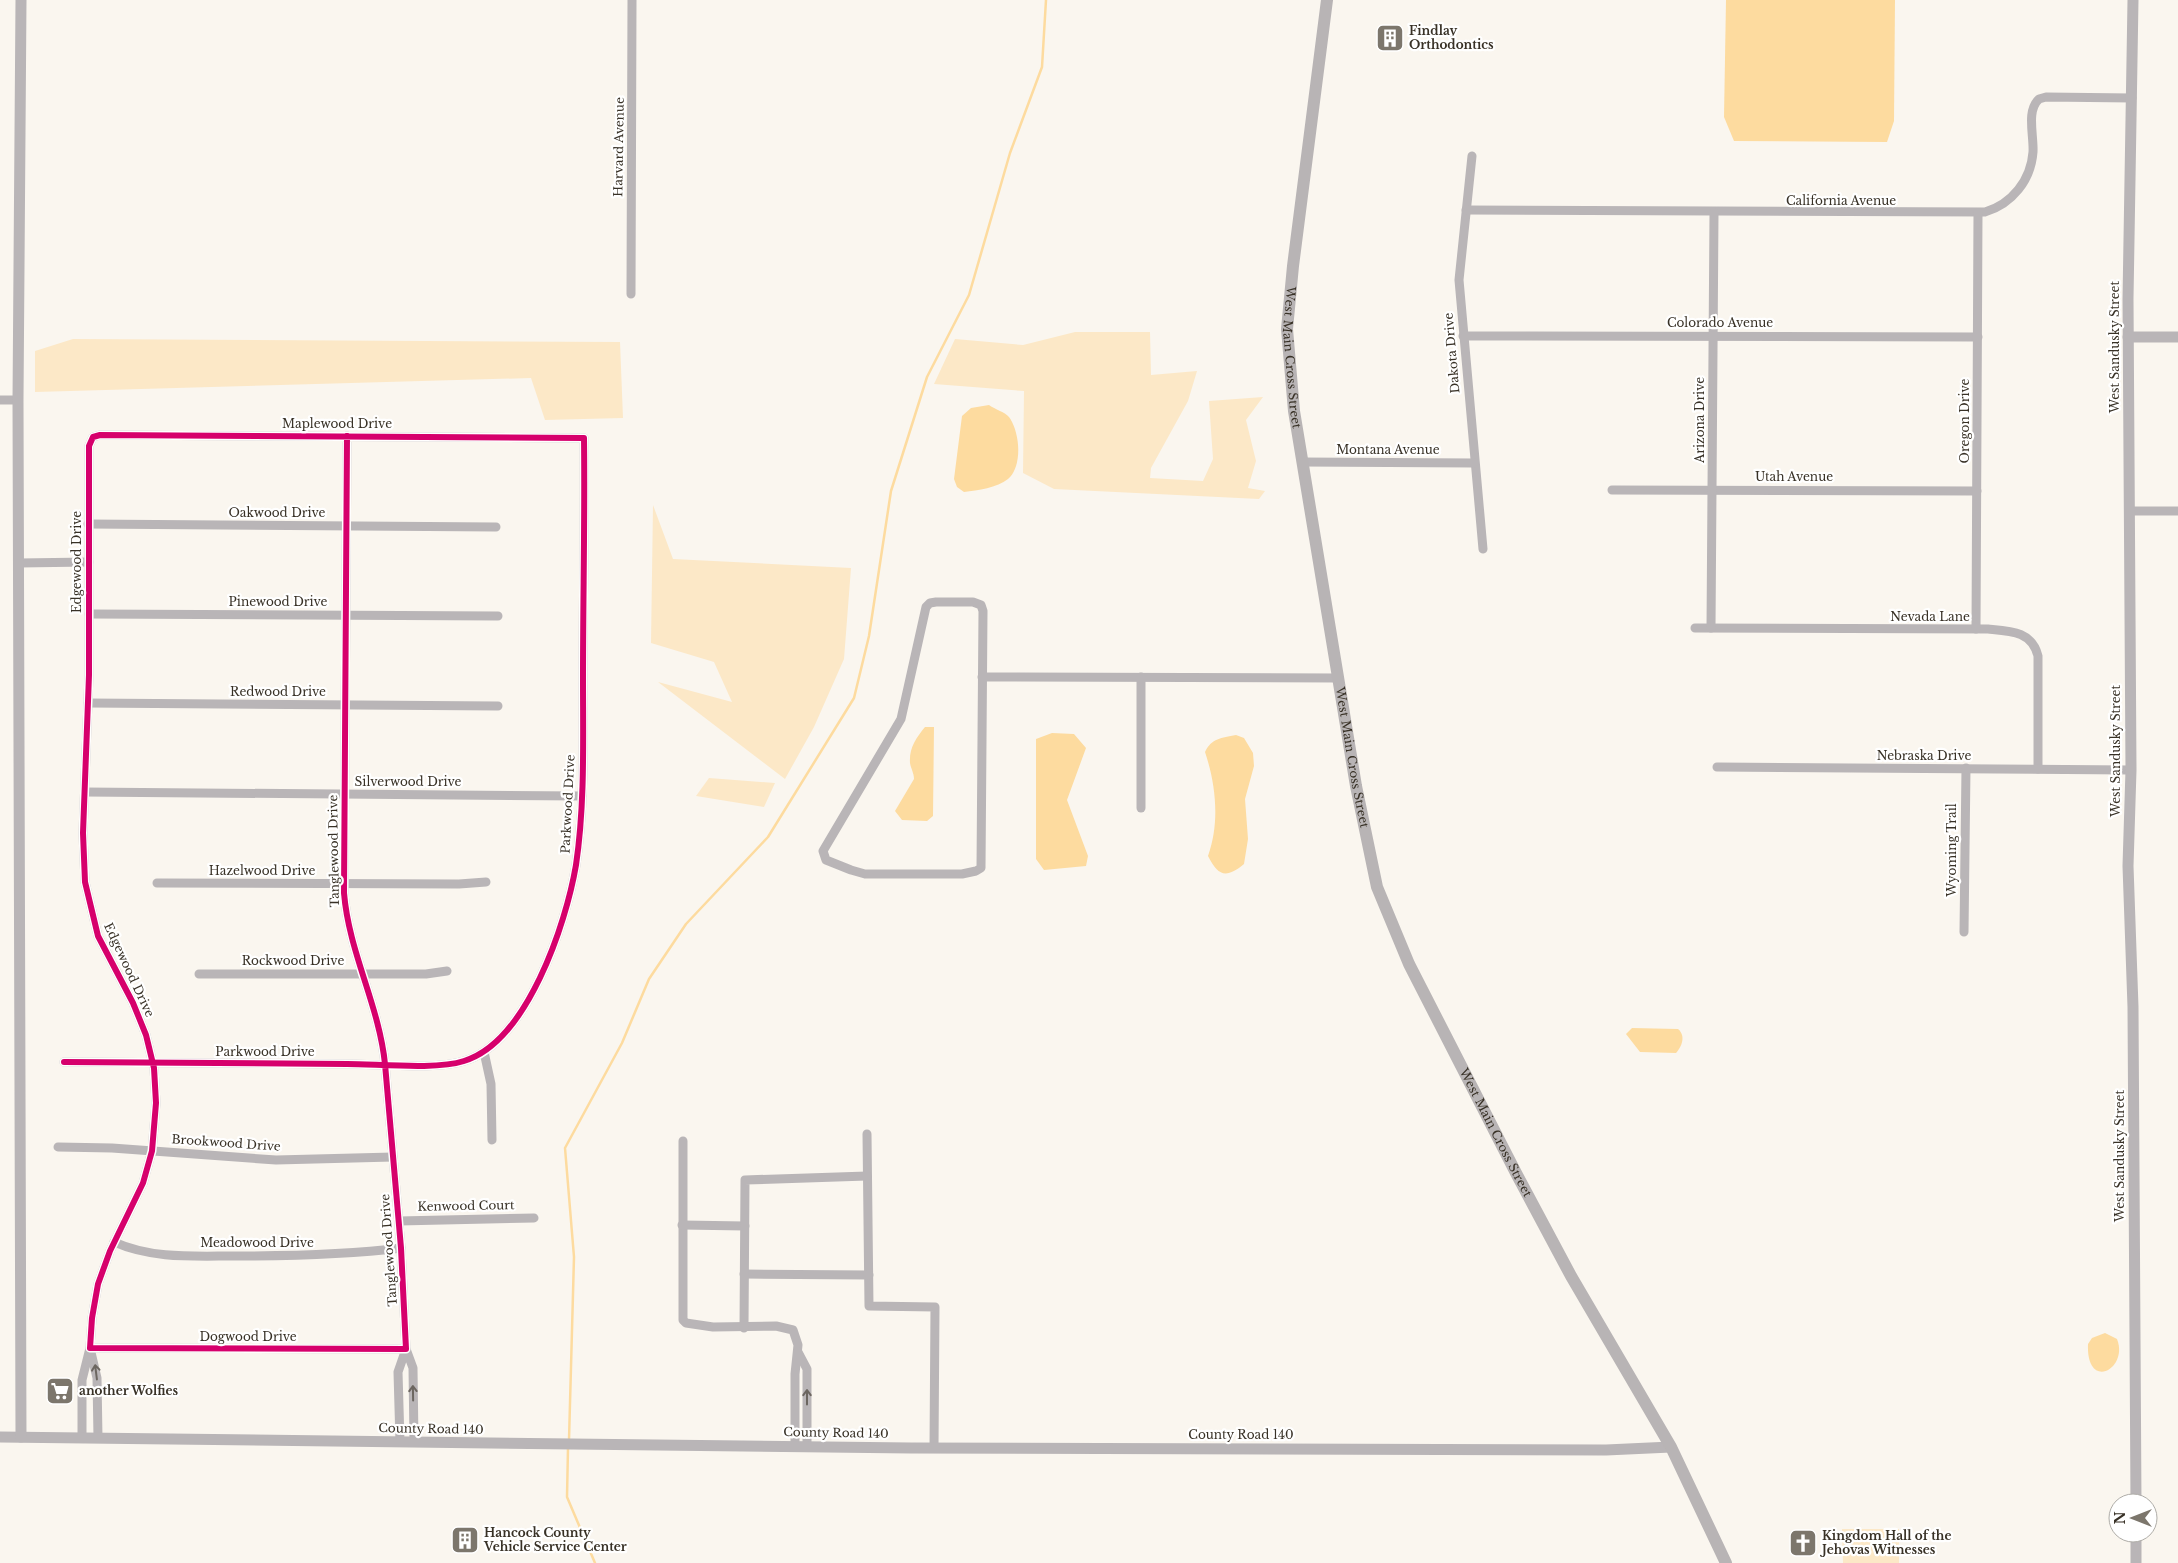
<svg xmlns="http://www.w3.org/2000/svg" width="2178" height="1563" viewBox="0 0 2178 1563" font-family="'Libre Baskerville',serif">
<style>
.green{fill:#fce8c7}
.water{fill:#fddb9f}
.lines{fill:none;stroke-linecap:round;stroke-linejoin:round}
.stream{stroke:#fddb9f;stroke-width:2.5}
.minor{stroke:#b9b5b7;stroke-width:9}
.tertiary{stroke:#b9b5b7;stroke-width:11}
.secondary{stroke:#b8b4b5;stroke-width:12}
.cycleway-casing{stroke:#fff;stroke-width:9}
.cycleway{stroke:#d6006c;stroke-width:6}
.oneway{stroke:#6c6660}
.labels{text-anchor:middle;stroke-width:4.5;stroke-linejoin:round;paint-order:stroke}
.poi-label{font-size:12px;font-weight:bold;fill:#383126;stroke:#fff;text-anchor:start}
.street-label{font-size:12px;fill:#383126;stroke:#fff}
</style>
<rect width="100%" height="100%" fill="#faf6ef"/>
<g class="green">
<polygon points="1075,332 1150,332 1151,375 1197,371 1188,401 1151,468 1150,478 1203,481 1213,459 1209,401 1263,397 1246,420 1256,461 1248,488 1265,491 1259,499 1054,489 1023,473 1024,391 934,384 955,339 1023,345"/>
<polygon points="73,339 620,342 623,418 545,420 531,378 35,392 35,351"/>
<polygon points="653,505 673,559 851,568 844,659 814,727 785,779 658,682 732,702 714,662 651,643"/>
<polygon points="709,778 775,783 764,807 696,796"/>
<polygon points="1842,1529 1899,1529 1899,1563 1843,1563"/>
</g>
<g class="water">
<polygon points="1726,0 1895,0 1894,121 1887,142 1734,141 1724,117"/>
<path d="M 989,405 C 994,409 1005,412 1009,417 C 1020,432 1023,466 1008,479 C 997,488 978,490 964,492 L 957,487 L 954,479 L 962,416 L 971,408 Z"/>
<path d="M 925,727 L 934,727 L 933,816 L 927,821 L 902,820 L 895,811 L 914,779 C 914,773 911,769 910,763 C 909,748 916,738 925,727 Z"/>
<polygon points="1052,733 1074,734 1086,748 1067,800 1088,856 1086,866 1044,870 1036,859 1036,739"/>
<path d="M 1236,735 L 1244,738 L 1253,753 L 1254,766 L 1245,799 L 1248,839 L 1244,864 C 1226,879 1218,876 1208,856 C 1220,822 1216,785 1205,752 C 1212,738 1221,738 1236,735 Z"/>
<path d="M 1632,1028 L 1678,1029 C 1686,1036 1682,1046 1676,1053 L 1640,1052 L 1626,1034 Z"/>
<path d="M 2105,1333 L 2117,1339 C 2129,1369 2086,1392 2088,1344 L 2092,1338 Z"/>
</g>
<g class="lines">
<g class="stream">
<polyline points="569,1440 574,1257 565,1148 622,1043 649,979 686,924 768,837 854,698 869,636 891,491 927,377 969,295 1010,153 1042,67 1046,0"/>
<polyline points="568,1448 567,1497 595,1563"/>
</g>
<g class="minor">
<polyline points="1472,156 1459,280 1483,549"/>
<path d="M 1466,210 L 1985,212 C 2012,204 2031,180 2033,152 C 2034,135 2026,111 2039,99 L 2046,97 L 2132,98"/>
<polyline points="631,294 632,0"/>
<polyline points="1463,336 1978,337"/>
<polyline points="0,400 18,400"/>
<polyline points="1302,462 1474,463"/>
<polyline points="1612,490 1977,491"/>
<polyline points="2129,511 2178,511"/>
<polyline points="88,524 496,527"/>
<polyline points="19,563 89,562"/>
<polygon points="936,602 973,602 981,605 983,611 981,868 976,871 962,874 865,874 851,870 826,860 823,851 901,719 926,607 930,603"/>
<polyline points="89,614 498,616"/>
<path d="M 1695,628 L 1988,629 C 2010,631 2032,631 2038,656 L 2038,769"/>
<polyline points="1711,628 1714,213"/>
<polyline points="1976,629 1978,213"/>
<polyline points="982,677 1338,678"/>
<polyline points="1141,677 1141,808"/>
<polyline points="88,703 498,706"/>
<polyline points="1717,767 2131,770"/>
<polyline points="85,792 582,796"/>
<polyline points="157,883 459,884 486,882"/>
<polyline points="1964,932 1966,768"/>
<polyline points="199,974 426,974 447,971"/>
<polyline points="484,1052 491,1084 492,1140"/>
<path d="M 64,1062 C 158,1062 252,1063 347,1064 C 378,1064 437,1070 464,1061 C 527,1042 566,924 576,865 C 585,804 583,740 583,678 C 583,598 585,518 584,438 L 100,435 L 93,437 L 89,446 L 89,675 L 83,833 L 85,882 L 98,936 L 133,1003 L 146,1035 L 154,1068 L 156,1103 L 152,1151 L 143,1183 L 110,1251 L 98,1284 L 92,1318 L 90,1348 L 406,1349 L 401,1248 L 385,1064 C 379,1005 349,953 344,893 L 347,436"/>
<polyline points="867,1134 869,1306 935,1307 934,1448"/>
<polyline points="683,1141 683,1320 686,1323 713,1327 776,1326 793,1330 798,1345 795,1374 795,1446"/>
<polyline points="58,1147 112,1148 276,1160 393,1157"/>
<polyline points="399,1221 534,1218"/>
<polyline points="682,1225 745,1226"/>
<path d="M 114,1242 C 152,1259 194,1256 234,1256 C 290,1256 345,1255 401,1248"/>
<polyline points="744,1274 869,1275"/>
<polyline points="744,1328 745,1180 867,1176"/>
<polyline points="798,1352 807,1369 807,1445"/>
<polyline points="82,1438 82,1380 90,1348 97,1378 98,1438"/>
<polyline points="400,1442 398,1372 406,1349 413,1368 414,1442"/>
</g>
<g class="tertiary">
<polyline points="2133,0 2128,299 2131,770 2128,866 2133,1007 2136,1503"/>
<polyline points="2128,337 2178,337"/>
<polyline points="0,1437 911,1448 1606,1450 1671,1447"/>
<polyline points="21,1437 18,400 21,0"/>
<polyline points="2136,1533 2136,1563"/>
</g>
<path class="secondary" id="s1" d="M 1327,0 L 1293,266 L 1287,329 L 1294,411 L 1356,786 L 1377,887 L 1409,964 L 1516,1173 L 1571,1276 L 1671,1447 L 1726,1563"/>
<g class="cycleway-casing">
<path id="cycleway" d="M 64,1062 C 158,1062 252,1063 347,1064 C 378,1064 437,1070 464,1061 C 527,1042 566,924 576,865 C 585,804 583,740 583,678 C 583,598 585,518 584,438 L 100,435 L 93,437 L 89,446 L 89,675 L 83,833 L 85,882 L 98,936 L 133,1003 L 146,1035 L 154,1068 L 156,1103 L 152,1151 L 143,1183 L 110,1251 L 98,1284 L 92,1318 L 90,1348 L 406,1349 L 401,1248 L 385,1064 C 379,1005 349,953 344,893 L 347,436"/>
</g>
<use href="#cycleway" class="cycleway"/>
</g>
<defs><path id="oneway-shaft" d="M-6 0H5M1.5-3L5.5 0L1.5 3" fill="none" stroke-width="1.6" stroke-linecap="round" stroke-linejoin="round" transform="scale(1.25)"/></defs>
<g class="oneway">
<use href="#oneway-shaft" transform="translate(96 1372) rotate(-97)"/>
<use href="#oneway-shaft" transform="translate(413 1393) rotate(-91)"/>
<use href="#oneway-shaft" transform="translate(807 1397) rotate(-90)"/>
</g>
<defs>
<g id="building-square" transform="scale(1.4375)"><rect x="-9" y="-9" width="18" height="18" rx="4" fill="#7c766c" stroke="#fff"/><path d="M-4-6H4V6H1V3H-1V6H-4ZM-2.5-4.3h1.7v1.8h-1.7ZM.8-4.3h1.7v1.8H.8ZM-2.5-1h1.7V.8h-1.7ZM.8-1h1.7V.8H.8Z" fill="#fff"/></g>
<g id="supermarket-square" transform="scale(1.4375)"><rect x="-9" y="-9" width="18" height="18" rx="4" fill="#7c766c" stroke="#fff"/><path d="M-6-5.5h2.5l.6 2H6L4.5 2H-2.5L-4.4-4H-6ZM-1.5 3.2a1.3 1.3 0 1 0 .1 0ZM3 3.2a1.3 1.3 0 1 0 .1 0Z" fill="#fff"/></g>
<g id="church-square" transform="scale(1.4375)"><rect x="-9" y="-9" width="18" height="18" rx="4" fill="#7c766c" stroke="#fff"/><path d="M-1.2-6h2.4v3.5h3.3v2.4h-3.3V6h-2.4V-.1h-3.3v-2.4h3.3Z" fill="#fff"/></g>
</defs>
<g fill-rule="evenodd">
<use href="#building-square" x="1390" y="38"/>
<use href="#supermarket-square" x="60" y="1391"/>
<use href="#building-square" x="465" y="1540"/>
<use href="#church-square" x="1803" y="1543"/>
</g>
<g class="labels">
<g class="poi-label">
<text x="1409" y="35">Findlay<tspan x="1409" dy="14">Orthodontics</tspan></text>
<text x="79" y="1395">another Wolfies</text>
<text x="484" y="1537">Hancock County<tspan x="484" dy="14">Vehicle Service Center</tspan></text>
<text x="1822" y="1540">Kingdom Hall of the<tspan x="1822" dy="14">Jehovas Witnesses</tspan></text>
</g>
<g class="street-label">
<text transform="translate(619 147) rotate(-89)" y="4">Harvard Avenue</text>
<text x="1841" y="205">California Avenue</text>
<text x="1720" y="327">Colorado Avenue</text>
<text transform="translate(2115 347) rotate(-90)" y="4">West Sandusky Street</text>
<text transform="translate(1452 353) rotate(-95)" y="4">Dakota Drive</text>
<text dy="4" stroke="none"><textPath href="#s1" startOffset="360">West Main Cross Street</textPath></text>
<text transform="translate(1700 420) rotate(-90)" y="4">Arizona Drive</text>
<text transform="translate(1965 421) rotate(-90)" y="4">Oregon Drive</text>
<text x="337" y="428">Maplewood Drive</text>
<text x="1388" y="454">Montana Avenue</text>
<text x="1794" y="481">Utah Avenue</text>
<text x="277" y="517">Oakwood Drive</text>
<text transform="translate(77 562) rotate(-90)" y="4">Edgewood Drive</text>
<text x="278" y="606">Pinewood Drive</text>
<text x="1930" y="621">Nevada Lane</text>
<text x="278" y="696">Redwood Drive</text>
<text transform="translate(2116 751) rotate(-90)" y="4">West Sandusky Street</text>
<text x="1924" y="760">Nebraska Drive</text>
<text dy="4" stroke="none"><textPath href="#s1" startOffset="765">West Main Cross Street</textPath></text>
<text x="408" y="786">Silverwood Drive</text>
<text transform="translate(568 804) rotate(-87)" y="4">Parkwood Drive</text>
<text transform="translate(1952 850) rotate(-90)" y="4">Wyoming Trail</text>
<text transform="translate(334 851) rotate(-91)" y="4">Tanglewood Drive</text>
<text x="262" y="875">Hazelwood Drive</text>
<text x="293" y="965">Rockwood Drive</text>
<text transform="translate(129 970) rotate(65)" y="4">Edgewood Drive</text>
<text x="265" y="1056">Parkwood Drive</text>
<text dy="4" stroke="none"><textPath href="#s1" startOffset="1170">West Main Cross Street</textPath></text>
<text transform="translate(226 1143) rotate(4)" y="4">Brookwood Drive</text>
<text transform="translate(2120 1156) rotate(-90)" y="4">West Sandusky Street</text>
<text transform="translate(466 1206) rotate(-1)" y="4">Kenwood Court</text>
<text x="257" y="1247">Meadowood Drive</text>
<text transform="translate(389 1250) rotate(-94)" y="4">Tanglewood Drive</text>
<text x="248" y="1341">Dogwood Drive</text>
<text transform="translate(431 1429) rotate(1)" y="4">County Road 140</text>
<text transform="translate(836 1433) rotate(1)" y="4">County Road 140</text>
<text x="1241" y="1439">County Road 140</text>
</g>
</g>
<g transform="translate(2133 1518) rotate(270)"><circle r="24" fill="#ffffff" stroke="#afada8"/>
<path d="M0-4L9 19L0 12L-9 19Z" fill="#7c766c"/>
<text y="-8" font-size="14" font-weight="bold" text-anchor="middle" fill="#383126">N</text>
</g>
</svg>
